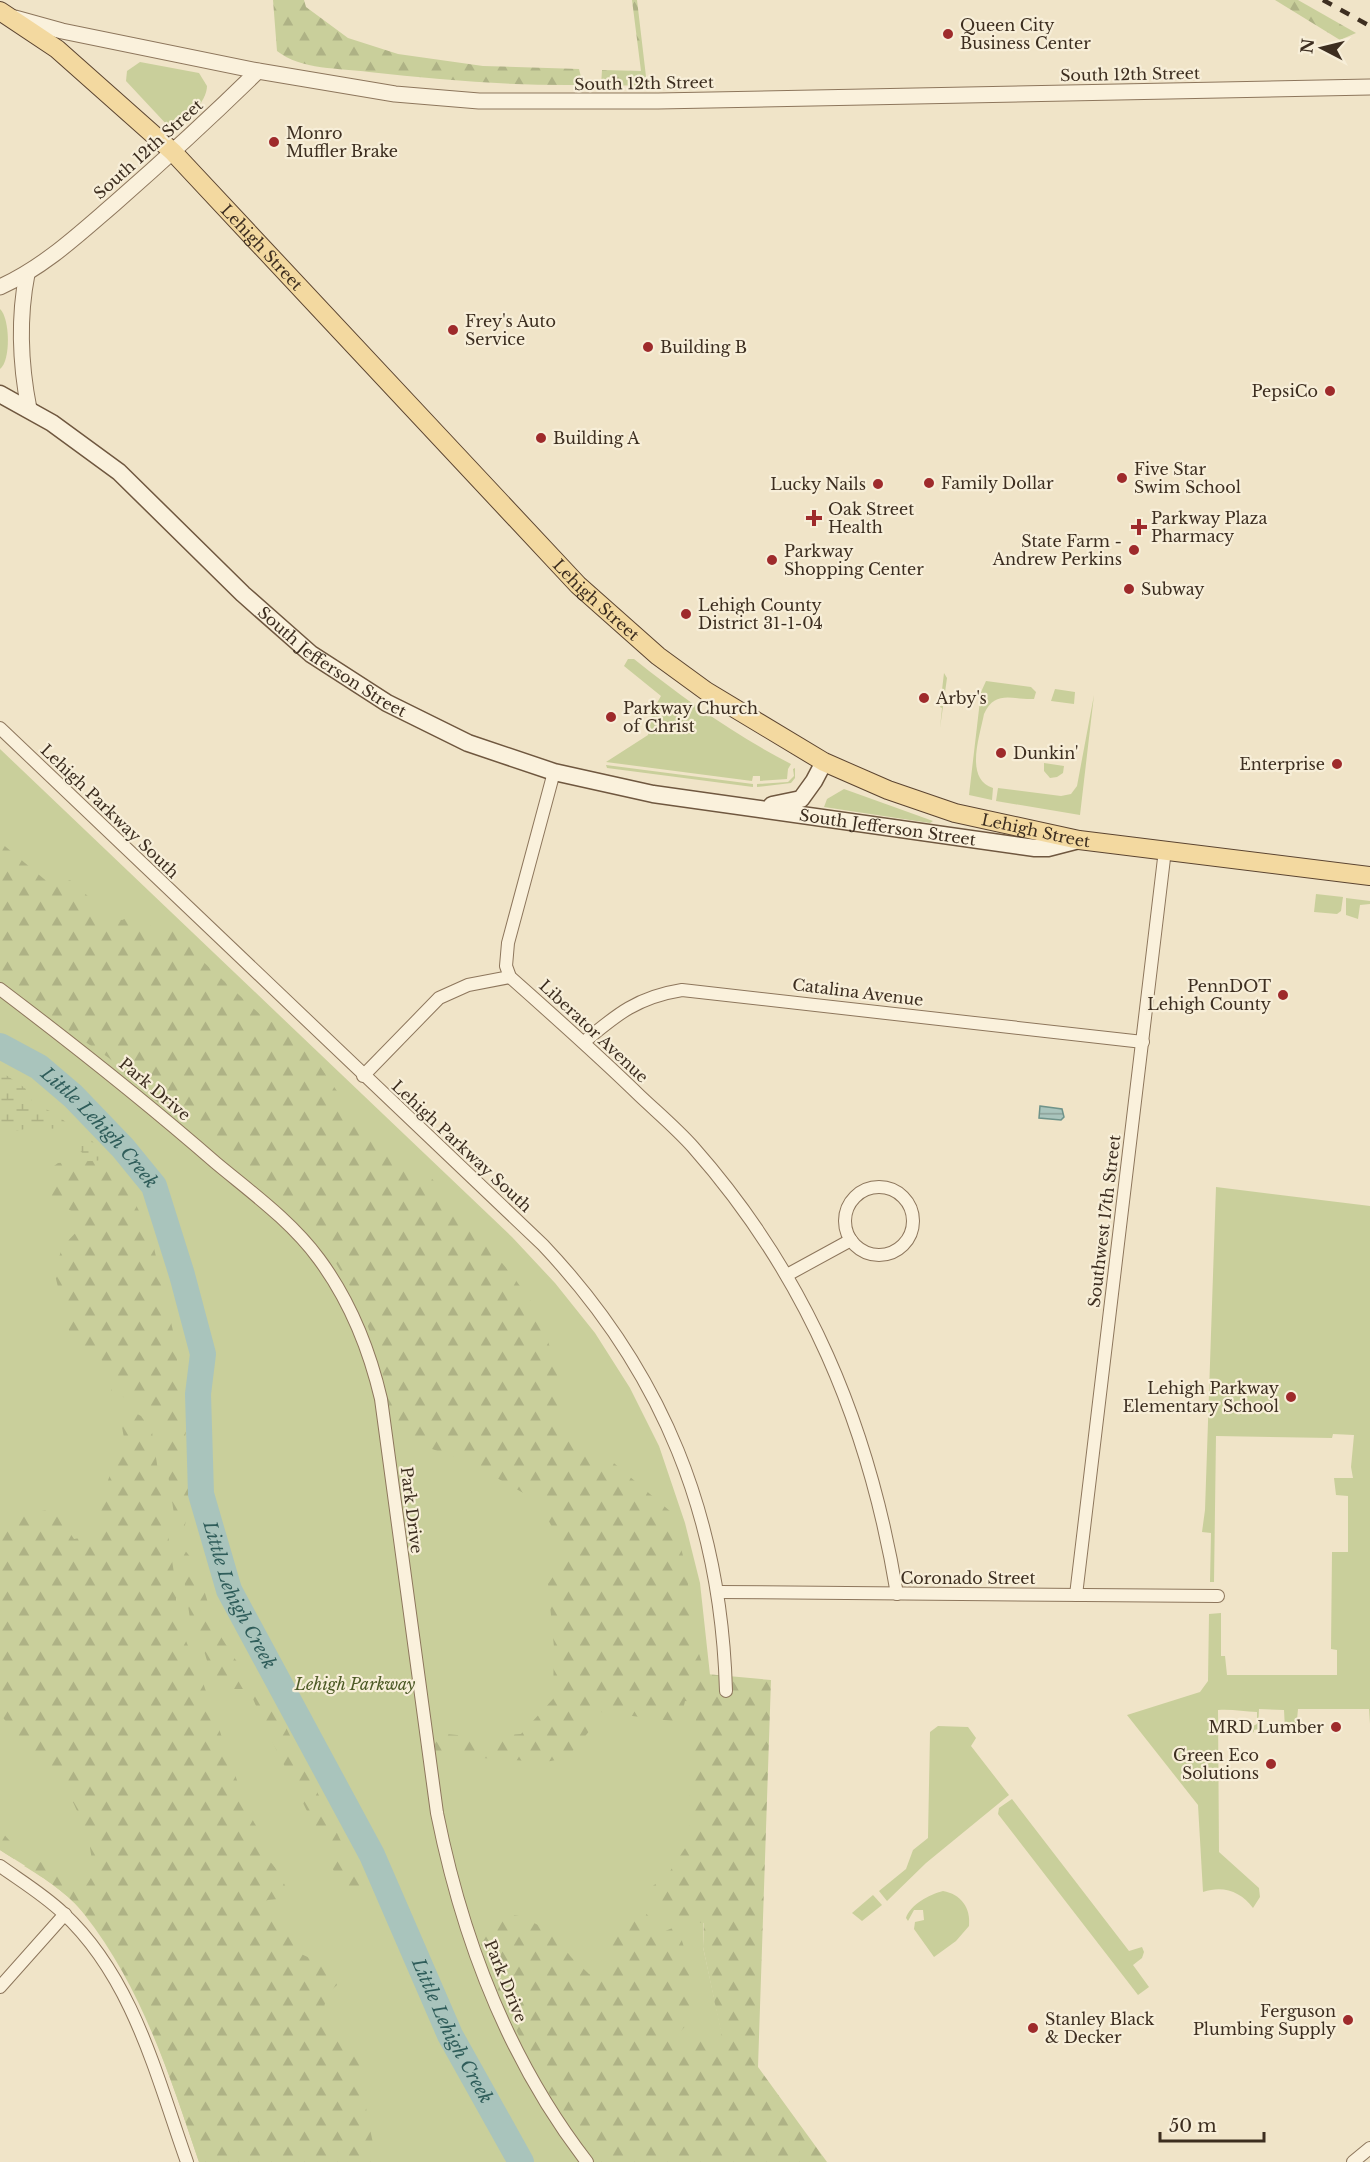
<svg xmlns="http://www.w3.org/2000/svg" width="1370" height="2162" viewBox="0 0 1370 2162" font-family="'Libre Baskerville',serif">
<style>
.green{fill:#c9cf9b}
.forest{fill:url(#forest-firs)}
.wetland{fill:url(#wetland-marsh)}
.water{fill:url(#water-rules);stroke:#6f938a;stroke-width:1.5}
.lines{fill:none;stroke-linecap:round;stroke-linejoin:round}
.river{stroke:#a9c4bc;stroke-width:26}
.minor-casing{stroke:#8d765c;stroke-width:14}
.tertiary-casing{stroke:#8d765c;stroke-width:17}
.secondary-casing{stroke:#6f573f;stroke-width:19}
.primary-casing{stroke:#5b4430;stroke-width:20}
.minor{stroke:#faf1dc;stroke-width:12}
.tertiary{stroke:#faf1dc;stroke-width:15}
.secondary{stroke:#faf1dc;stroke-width:16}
.primary{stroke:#f3d9a0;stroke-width:18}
.rail{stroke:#3d2e20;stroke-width:4.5;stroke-dasharray:10 10;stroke-linecap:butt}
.poi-dot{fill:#9e2a2b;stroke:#f7eed8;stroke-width:2}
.labels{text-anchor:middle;stroke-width:4.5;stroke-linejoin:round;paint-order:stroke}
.poi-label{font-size:16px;fill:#3d2e20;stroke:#f7eed8;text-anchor:start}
.street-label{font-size:16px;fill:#3d2e20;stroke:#f7eed8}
.park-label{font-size:16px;font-style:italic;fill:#4d5a26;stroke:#f7eed8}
.water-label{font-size:18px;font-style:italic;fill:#2f5d5a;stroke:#f7eed8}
</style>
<defs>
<pattern id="forest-firs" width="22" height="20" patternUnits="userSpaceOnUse" patternTransform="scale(1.5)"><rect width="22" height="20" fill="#c9cf9b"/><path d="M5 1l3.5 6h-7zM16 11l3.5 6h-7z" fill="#aeb285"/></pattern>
<pattern id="wetland-marsh" width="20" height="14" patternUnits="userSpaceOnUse" patternTransform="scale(1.5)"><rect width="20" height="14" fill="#c9cf9b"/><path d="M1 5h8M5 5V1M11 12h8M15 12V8" fill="none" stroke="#aeb285"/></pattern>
<pattern id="water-rules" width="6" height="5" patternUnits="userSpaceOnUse" patternTransform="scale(1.5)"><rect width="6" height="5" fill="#a9c4bc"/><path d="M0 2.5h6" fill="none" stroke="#8ba098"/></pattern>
</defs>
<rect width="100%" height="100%" fill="#f0e4c8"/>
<g class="green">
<path d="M 140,62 L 199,73 L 207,86 C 207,102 185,124 169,127 L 126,81 L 127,71 Z"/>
<path d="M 0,309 C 10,318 11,361 0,369 Z"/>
<path d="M 628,659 L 634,659 C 684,699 735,735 791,764 L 788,769 L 787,779 L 760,781 L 760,776 L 753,776 L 752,781 L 606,762 L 648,735 L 653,710 L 661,696 L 624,666 Z"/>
<polygon points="944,673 947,678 940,728 942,708 940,707"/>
<path d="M 986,681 L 1031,687 L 1036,692 L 1034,699 C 1013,700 995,689 984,714 C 980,736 964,779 993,788 L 992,800 L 969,795 L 981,692 Z"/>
<polygon points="1055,689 1075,692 1074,704 1051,701"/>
<polygon points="1094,695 1080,815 996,801 998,788 1061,796 1071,794 1077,786"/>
<path d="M 0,749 L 512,1237 L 555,1283 L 595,1333 L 630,1388 L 659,1446 L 685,1523 L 700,1583 L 710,1675 L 703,1947 L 725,2048 L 782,2162 L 199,2162 C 170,2077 142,1984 84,1913 C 62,1887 28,1868 0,1850 Z"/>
<polygon points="1044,763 1064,766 1063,773 1057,777 1050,778 1044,771"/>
<polygon points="606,765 753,784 753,787 607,768"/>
<polygon points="795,768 795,778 791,783 757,787 757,784 788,782 794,776 793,769"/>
<polygon points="844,789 933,821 930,823 824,807 827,799"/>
<polygon points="1316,894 1343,897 1341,911 1337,914 1314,912"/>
<polygon points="1346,898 1370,901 1370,904 1360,905 1358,919 1346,915"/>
<path d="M 1216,1187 L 1370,1206 L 1370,1724 L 1369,1709 L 1298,1709 L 1296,1730 L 1285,1729 L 1284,1710 L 1259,1709 L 1258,1729 L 1254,1730 L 1254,1733 L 1251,1727 L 1257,1724 L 1257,1712 C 1244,1712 1233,1709 1218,1710 L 1219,1852 L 1259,1888 L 1260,1897 L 1253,1908 C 1241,1892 1224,1885 1203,1892 L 1198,1805 L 1127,1715 L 1200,1692 L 1208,1681 L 1209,1614 L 1221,1613 L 1221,1656 L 1225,1656 L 1227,1675 L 1337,1675 L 1337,1650 L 1331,1649 L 1332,1552 L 1348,1552 L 1348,1496 L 1336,1495 L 1334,1478 L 1353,1478 L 1351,1467 L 1354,1435 L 1333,1434 L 1332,1438 L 1216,1436 L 1214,1582 L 1210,1582 L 1211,1533 L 1202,1532 L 1205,1510 Z"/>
<polygon points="938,1726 968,1727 976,1738 971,1746 1009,1795 926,1863 887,1901 879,1891 906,1869 913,1850 928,1838 930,1732"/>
<polygon points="1012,1799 1129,1951 1142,1947 1144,1952 1142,1958 1133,1965 1149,1987 1138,1995 998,1814 999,1808"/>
<path d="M 943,1891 C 961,1894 971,1908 969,1926 L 956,1941 L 934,1957 L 914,1929 L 915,1922 L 924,1920 L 923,1910 L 914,1910 L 908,1921 L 906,1918 C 910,1905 930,1894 943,1891 Z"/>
<polygon points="873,1895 882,1905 862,1921 852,1913"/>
</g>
<g class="forest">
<path d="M 273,0 L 304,0 L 306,7 L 348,38 L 398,54 L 483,66 L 579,69 L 583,85 C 511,86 441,80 369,72 C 340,68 301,70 277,51 Z"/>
<polygon points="632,0 637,0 647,85 601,86 602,70 641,71"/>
<polygon points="1275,0 1298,0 1356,33 1340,40"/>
<path d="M 0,842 L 50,884 L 70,880 L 90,898 L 95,913 L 122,920 L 143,912 L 155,933 L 174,927 L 197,956 L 266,1020 L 282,1026 L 306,1046 L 370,1139 L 428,1174 L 512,1275 L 535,1307 L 557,1366 L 559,1413 L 568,1439 L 608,1458 L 671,1512 L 685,1563 L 697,1648 L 706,1674 L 771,1680 L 758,2067 L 827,2162 L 598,2162 C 560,2119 536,2072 512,2021 C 498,1990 484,1961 475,1928 L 495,1927 L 497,1912 L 519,1916 L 551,1931 L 571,1957 L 589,1974 L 617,1964 L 600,1947 L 628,1912 L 642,1909 L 663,1932 L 677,1926 L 689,1962 L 690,1998 L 697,2014 L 676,2036 L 722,2037 L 703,1947 L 704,1923 C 676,1919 663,1913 647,1890 L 667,1876 L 689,1842 L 689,1794 L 694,1728 L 700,1702 L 685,1701 L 680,1722 L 585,1710 L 591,1729 L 567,1758 L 545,1762 L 435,1755 L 435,1733 L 479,1737 L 521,1734 L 553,1699 L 554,1647 L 548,1584 L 567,1556 L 539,1502 L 469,1462 L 395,1436 L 380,1361 L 359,1301 L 331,1255 L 283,1204 L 219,1148 L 151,1097 L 109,1058 L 56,1022 L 0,973 Z"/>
<path d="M 105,1160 L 116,1165 L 151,1235 L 176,1344 L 179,1393 L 187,1425 L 180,1468 L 192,1490 L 184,1530 L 183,1548 L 196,1564 L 216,1629 L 235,1659 L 281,1717 L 364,1889 L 340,1888 C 316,1819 276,1757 249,1689 L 230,1689 L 218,1697 L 205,1654 L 191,1625 L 161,1429 L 153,1415 L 133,1401 L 111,1392 L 113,1371 L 100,1359 L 73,1347 L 54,1271 L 63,1246 L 83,1225 L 73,1212 L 39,1191 L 54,1184 L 50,1169 L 58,1163 Z"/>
<path d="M 128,1409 L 141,1416 L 152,1432 L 176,1586 L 176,1617 L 201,1677 L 248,1812 L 266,1843 L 263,1853 L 278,1871 L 291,1898 L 267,1900 L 299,1953 L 327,1966 L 337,1985 L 327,1994 L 322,2017 L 335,2039 L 357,2039 L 367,2115 L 377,2162 L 199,2162 C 170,2076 141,1986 84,1914 C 70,1895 44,1878 24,1866 L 50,1860 L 67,1872 L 84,1889 L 94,1873 L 88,1835 L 62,1778 L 37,1760 L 0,1714 L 0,1526 L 5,1517 L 54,1509 L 74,1539 L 96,1535 L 107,1483 L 124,1438 L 119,1410 Z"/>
<polygon points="0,1830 19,1851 14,1859 0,1850"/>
</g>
<g class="wetland">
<polygon points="0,1071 25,1088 33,1103 56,1114 68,1124 66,1129 32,1128 0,1133"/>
<polygon points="78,1133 84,1133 116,1165 105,1160 91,1161 77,1148"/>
</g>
<polygon class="water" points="1040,1106 1062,1109 1064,1117 1061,1120 1039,1118"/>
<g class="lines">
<path class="river" id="s1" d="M 0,1046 L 39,1067 L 73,1096 L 123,1148 L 154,1186 L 182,1275 L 203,1354 L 198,1394 L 201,1494 L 229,1590 L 372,1855 L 450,2035 L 521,2162"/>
<g class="minor-casing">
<g id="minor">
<path d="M 0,728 L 543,1245 C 663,1372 721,1517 726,1691"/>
<path d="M 554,772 L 508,943 L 506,966 L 510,977 C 554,1016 598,1055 640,1096 C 658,1113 677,1129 693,1147 C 807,1276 869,1424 897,1594"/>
<path d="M 0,989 C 74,1045 146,1102 216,1163 C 252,1193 291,1221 319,1259 C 350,1301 369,1348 381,1399 L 437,1813 C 462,1938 509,2061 587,2162"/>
<path d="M 584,1042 C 617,1014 638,997 682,990 L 1143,1042"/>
<polyline points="363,1076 439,998 468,985 510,977"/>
<circle cx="879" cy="1221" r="34"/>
<polyline points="787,1275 851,1240"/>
<polyline points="718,1592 1218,1596"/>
<polyline points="1076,1595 1165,850"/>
<path d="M 0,1866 C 21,1881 44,1895 63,1913 C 133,1978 156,2075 187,2162"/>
<polyline points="0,1987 65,1914"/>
<polyline points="1353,2162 1370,2148"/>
</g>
</g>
<g class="tertiary-casing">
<g id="tertiary">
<polyline points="15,18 62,31 258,71 395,94 479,101 658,101 1370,87"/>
<path d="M 27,274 C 18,320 20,363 29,409"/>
<path d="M 0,287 C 44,267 78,235 114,204 C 163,161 211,117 258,71"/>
</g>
</g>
<g class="secondary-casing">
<g id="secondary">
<path id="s2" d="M 0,394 L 52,423 L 119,472 L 243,594 L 311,654 L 387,703 L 468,743 L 554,772 L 653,794 L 1035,848 L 1048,848 L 1079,840"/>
<polyline points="772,805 801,799 814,781 824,762"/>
</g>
</g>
<g class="primary-casing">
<g id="primary">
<path id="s3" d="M 0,11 L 57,49 L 173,152 L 578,585 L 658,656 L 706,691 L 824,762 L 888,790 L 955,813 L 1079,840 L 1370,876"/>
</g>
</g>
<use href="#minor" class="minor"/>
<use href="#tertiary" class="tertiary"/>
<use href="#secondary" class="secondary"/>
<use href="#primary" class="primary"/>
<polyline class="rail" points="1323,0 1370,26"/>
</g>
<g class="poi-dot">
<circle cx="948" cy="34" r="6"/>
<circle cx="274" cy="142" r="6"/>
<circle cx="453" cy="330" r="6"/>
<circle cx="648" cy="347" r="6"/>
<circle cx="1330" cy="391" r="6"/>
<circle cx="541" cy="438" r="6"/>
<circle cx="1122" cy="478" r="6"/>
<circle cx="929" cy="483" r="6"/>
<circle cx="878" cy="484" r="6"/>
<path d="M811 509h6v6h6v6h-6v6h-6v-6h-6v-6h6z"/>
<path d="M1136 518h6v6h6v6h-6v6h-6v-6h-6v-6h6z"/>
<circle cx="1134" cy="550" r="6"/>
<circle cx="772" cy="560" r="6"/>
<circle cx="1129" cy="589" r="6"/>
<circle cx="686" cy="614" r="6"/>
<circle cx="924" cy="698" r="6"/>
<circle cx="611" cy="717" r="6"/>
<circle cx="1001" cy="753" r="6"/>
<circle cx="1337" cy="764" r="6"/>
<circle cx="1283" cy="995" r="6"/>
<circle cx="1291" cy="1397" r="6"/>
<circle cx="1336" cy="1727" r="6"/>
<circle cx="1271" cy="1764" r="6"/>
<circle cx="1348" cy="2020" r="6"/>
<circle cx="1033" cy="2028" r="6"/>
</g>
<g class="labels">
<g class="poi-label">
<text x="960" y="31">Queen City<tspan x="960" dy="18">Business Center</tspan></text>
<text x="286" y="139">Monro<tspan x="286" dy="18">Muffler Brake</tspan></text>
<text x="465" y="327">Frey's Auto<tspan x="465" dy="18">Service</tspan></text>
<text x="660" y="353">Building B</text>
<text x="1318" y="397" text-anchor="end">PepsiCo</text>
<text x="553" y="444">Building A</text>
<text x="1134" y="475">Five Star<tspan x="1134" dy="18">Swim School</tspan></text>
<text x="941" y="489">Family Dollar</text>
<text x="866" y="490" text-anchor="end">Lucky Nails</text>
<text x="828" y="515">Oak Street<tspan x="828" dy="18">Health</tspan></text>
<text x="1151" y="524">Parkway Plaza<tspan x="1151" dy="18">Pharmacy</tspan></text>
<text x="1122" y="547" text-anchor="end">State Farm -<tspan x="1122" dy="18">Andrew Perkins</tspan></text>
<text x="784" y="557">Parkway<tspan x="784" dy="18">Shopping Center</tspan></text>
<text x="1141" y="595">Subway</text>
<text x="698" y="611">Lehigh County<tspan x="698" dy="18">District 31-1-04</tspan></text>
<text x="936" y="704">Arby's</text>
<text x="623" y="714">Parkway Church<tspan x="623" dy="18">of Christ</tspan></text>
<text x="1013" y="759">Dunkin'</text>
<text x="1325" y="770" text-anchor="end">Enterprise</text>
<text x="1271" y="992" text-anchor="end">PennDOT<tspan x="1271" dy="18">Lehigh County</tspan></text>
<text x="1279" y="1394" text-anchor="end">Lehigh Parkway<tspan x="1279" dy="18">Elementary School</tspan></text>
<text x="1324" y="1733" text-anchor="end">MRD Lumber</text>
<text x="1259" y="1761" text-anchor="end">Green Eco<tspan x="1259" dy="18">Solutions</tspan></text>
<text x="1336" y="2017" text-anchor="end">Ferguson<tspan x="1336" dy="18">Plumbing Supply</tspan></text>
<text x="1045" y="2025">Stanley Black<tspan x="1045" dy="18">&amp; Decker</tspan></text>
</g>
<g class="street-label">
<text transform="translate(1130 74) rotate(-1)" y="6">South 12th Street</text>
<text transform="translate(644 83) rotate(-1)" y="6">South 12th Street</text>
<text transform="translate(148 149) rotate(-42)" y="6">South 12th Street</text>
<text dy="6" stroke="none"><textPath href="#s3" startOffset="354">Lehigh Street</textPath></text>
<text dy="6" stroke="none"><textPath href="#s3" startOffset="840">Lehigh Street</textPath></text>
<text dy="6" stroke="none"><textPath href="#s2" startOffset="429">South Jefferson Street</textPath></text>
<text transform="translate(110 811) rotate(44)" y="6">Lehigh Parkway South</text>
<text dy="6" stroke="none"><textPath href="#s2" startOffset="1017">South Jefferson Street</textPath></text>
<text dy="6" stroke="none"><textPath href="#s3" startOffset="1344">Lehigh Street</textPath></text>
<text transform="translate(858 992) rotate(7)" y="6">Catalina Avenue</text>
<text transform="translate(594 1031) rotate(43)" y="6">Liberator Avenue</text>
<text transform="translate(155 1089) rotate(40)" y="6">Park Drive</text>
<text transform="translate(462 1146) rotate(43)" y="6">Lehigh Parkway South</text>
<text transform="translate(1104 1221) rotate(-83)" y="6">Southwest 17th Street</text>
<text transform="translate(412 1510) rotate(83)" y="6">Park Drive</text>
<text x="968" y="1584">Coronado Street</text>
<text transform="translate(506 1981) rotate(68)" y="6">Park Drive</text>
</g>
<g class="park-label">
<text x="355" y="1690">Lehigh Parkway</text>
</g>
<g class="water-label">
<text dy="6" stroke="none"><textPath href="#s1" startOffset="130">Little Lehigh Creek</textPath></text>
<text dy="6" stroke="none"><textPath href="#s1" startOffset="634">Little Lehigh Creek</textPath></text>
<text dy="6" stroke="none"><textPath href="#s1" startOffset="1120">Little Lehigh Creek</textPath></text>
</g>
</g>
<g transform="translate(1322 48) rotate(277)" stroke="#f7eed8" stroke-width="4.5" paint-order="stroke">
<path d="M0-4.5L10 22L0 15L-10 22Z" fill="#3d2e20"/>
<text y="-9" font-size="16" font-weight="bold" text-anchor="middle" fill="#3d2e20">N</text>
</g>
<path d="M1160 2132v9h104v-9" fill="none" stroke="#3d2e20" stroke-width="3"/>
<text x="1169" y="2132" font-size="18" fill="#3d2e20" stroke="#f7eed8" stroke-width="4.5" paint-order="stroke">50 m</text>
</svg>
